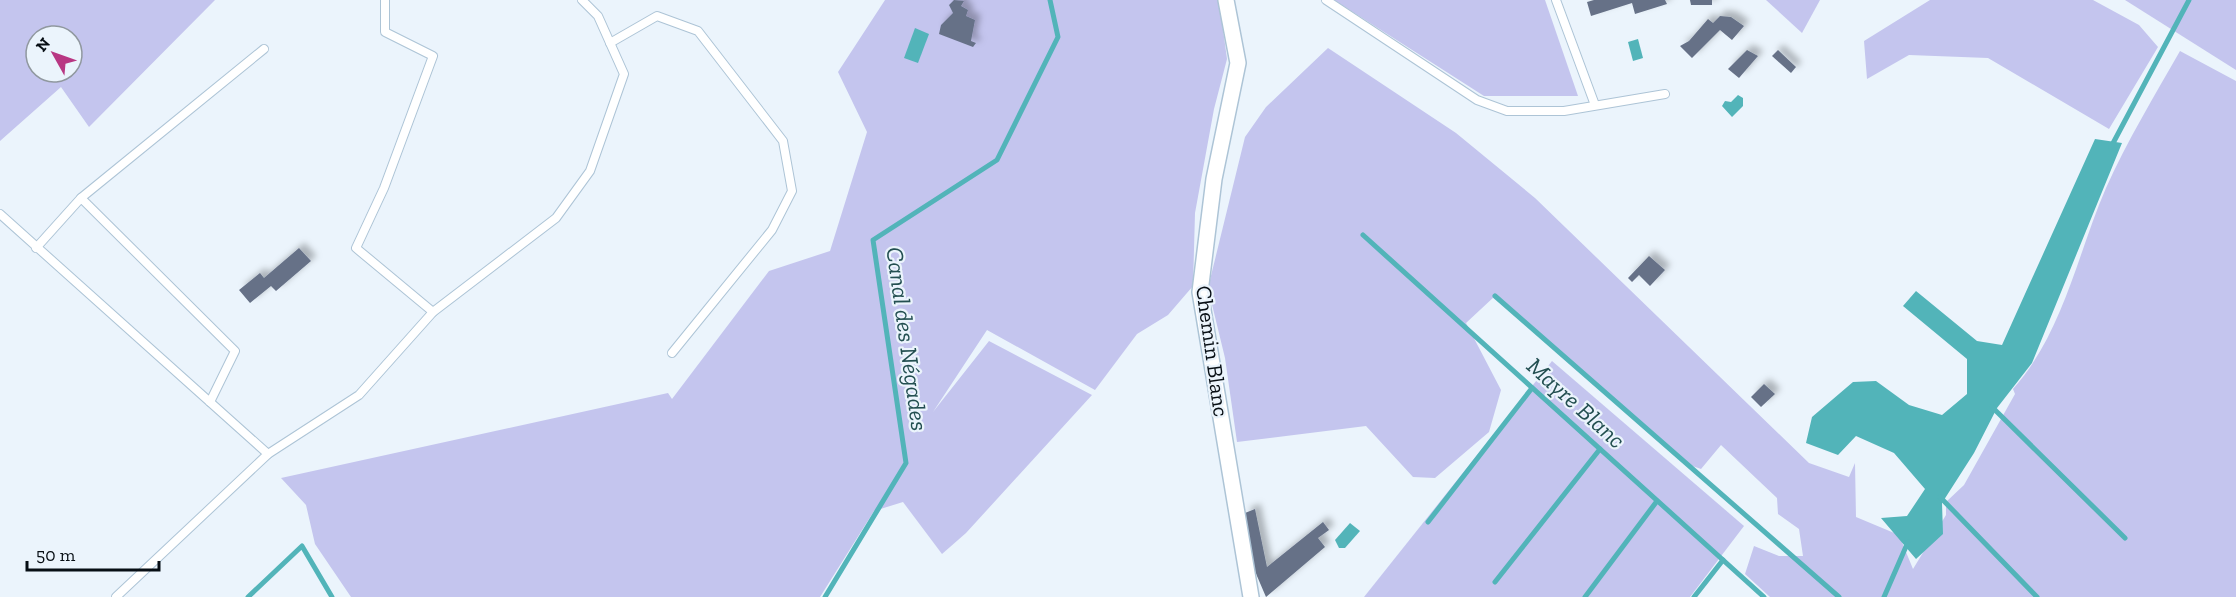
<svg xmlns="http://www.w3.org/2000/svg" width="2236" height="597" viewBox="0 0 2236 597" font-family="'Zilla Slab',serif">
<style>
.green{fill:#c4c5ee;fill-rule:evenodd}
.water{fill:#52b4b9}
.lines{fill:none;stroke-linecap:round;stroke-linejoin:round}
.stream{stroke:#52b4b9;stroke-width:5}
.building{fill:#667187;filter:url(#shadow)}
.service-casing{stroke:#adc4d6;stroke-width:10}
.minor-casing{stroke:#adc4d6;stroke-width:18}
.service{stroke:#fff;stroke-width:8}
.minor{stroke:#fff;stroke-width:15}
.labels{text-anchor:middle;stroke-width:4.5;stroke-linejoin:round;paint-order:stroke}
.street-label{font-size:22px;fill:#070e14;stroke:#ebf4fc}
.water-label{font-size:24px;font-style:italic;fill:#234f51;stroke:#ebf4fc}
</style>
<defs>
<filter id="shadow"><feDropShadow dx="5.5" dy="-5.5" stdDeviation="3" flood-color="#0004"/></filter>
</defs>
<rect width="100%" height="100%" fill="#ebf4fc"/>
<g class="green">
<path d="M 0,0 L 215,0 L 89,127 L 61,87 L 0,141 ZM 36,36 L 72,36 L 72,72 L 36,72 Z"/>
<polygon points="885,0 1219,0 1227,59 1214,109 1195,213 1193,286 1168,315 1137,334 1095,390 987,330 933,412 989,341 1092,395 966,533 942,554 903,502 874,511 820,597 351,597 315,544 306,505 281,478 668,393 672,399 769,271 830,251 867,132 838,72"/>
<polygon points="1334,0 1545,0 1578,96 1484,96"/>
<polygon points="1766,0 1820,0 1802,33"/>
<polygon points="1930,0 2093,0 2139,25 2158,47 2109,129 1988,58 1909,55 1867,79 1864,41"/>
<polygon points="2125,0 2236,0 2236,70"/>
<path d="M 1328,48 L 1456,133 L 1535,198 L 1809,463 L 1849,477 L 1855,463 L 1856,517 L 1899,535 L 1913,569 L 1946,515 L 1946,502 L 1964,485 L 2015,394 L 2013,389 C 2063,333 2077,255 2106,188 C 2127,141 2155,95 2180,51 L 2236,81 L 2236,597 L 1770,597 L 1745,574 L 1754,546 L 1779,556 L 1803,556 L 1799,529 L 1778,514 L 1777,498 L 1721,445 L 1701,469 L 1684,463 L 1495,296 L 1466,323 L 1501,390 L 1489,432 L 1435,478 L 1413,477 L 1366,426 L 1237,442 L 1225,358 L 1208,288 L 1245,137 L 1266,107 Z"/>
<polygon points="1552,361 1744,526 1690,597 1364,597"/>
</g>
<g class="water">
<polygon points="915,28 929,34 918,63 904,58"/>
<polygon points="1638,39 1643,58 1633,61 1628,42"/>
<polygon points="1738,95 1743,98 1743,106 1732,117 1722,106 1725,101 1731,102"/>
<polygon points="2095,139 2122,143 2032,363 1997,408 1974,453 1942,503 1943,534 1916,559 1881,518 1907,516 1925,489 1894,453 1856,436 1838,455 1806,443 1812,417 1853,382 1876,381 1909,405 1942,415 1967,394 1967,359 1903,306 1916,291 1977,341 2002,345"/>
<polygon points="1350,523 1360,531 1345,548 1339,548 1335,540"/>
</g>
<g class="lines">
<g class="stream">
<polyline points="2111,147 2189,0"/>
<polyline points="1363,235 1764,597"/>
<polyline points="1495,296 1839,597"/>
<polyline points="1992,407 2125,538"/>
<polyline points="1940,497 2037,597"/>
<polyline points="1428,522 1532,388"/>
<polyline points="1495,582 1600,449"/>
<polyline points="248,597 302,546 332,597"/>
<polyline points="825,597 906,463 873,240 997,160 1058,37 1050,0"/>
<polyline points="1585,597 1657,501"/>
<polyline points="1694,597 1723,560"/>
<polyline points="1884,597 1908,542"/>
</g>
</g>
<g class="building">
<polygon points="954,0 964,1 961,6 968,10 966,16 975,20 971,41 976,43 973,47 939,34 941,25 953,13 949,5"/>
<polygon points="1594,0 1665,0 1667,4 1635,14 1632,3 1591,16 1587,2"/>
<polygon points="1690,0 1712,0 1712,5 1691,5"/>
<polygon points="1720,16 1731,17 1744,26 1732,40 1720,30 1692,58 1680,46 1689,41 1708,19 1713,23"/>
<polygon points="1747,50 1758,56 1739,78 1728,69"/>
<polygon points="1778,50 1796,67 1791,73 1772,56"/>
<polygon points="299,248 311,261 276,291 271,286 250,303 239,290 260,273 264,278"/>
<polygon points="1649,256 1665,270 1650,286 1639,275 1632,282 1628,278"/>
<polygon points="1764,384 1775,394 1761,407 1751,397"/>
<polygon points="1255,509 1267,567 1323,522 1329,530 1318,538 1325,547 1266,597 1254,569 1245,513"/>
</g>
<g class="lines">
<g class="service-casing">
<g id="service">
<polyline points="385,0 385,32 433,56 384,188 356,248 433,312"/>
<polyline points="1326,0 1477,100 1507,111 1564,111 1665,94"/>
<polyline points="1556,0 1595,105"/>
<polyline points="610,43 657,16 698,31 783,141 792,191 772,230 672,353"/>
<polyline points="81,198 264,49"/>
<polyline points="0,214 268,454 116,597"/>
<polyline points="36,248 81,198 235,351 210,402"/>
<polyline points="268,454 359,395 433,312 556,218 590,171 624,74 598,16 582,0"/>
</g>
</g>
<g class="minor-casing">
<polyline id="minor" points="1226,0 1238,63 1214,179 1200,292 1251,597"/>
</g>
<use href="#service" class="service"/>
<use href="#minor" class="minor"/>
</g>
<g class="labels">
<g class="street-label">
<text transform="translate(1213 351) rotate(82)" y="8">Chemin Blanc</text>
</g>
<g class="water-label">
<text transform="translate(907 339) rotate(82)" y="8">Canal des Négades</text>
<text transform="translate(1576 403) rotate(42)" y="8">Mayre Blanc</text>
</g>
</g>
<g transform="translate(54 54) rotate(310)"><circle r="28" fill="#ebf4fc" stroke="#90989f" stroke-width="1.5"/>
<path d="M0-4.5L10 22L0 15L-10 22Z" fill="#b83783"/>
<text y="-9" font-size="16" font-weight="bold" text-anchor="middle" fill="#070e14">N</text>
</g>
<path d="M27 561v9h132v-9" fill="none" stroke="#070e14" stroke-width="3"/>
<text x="36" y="561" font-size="18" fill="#070e14" stroke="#ebf4fc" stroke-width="4.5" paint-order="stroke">50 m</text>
</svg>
